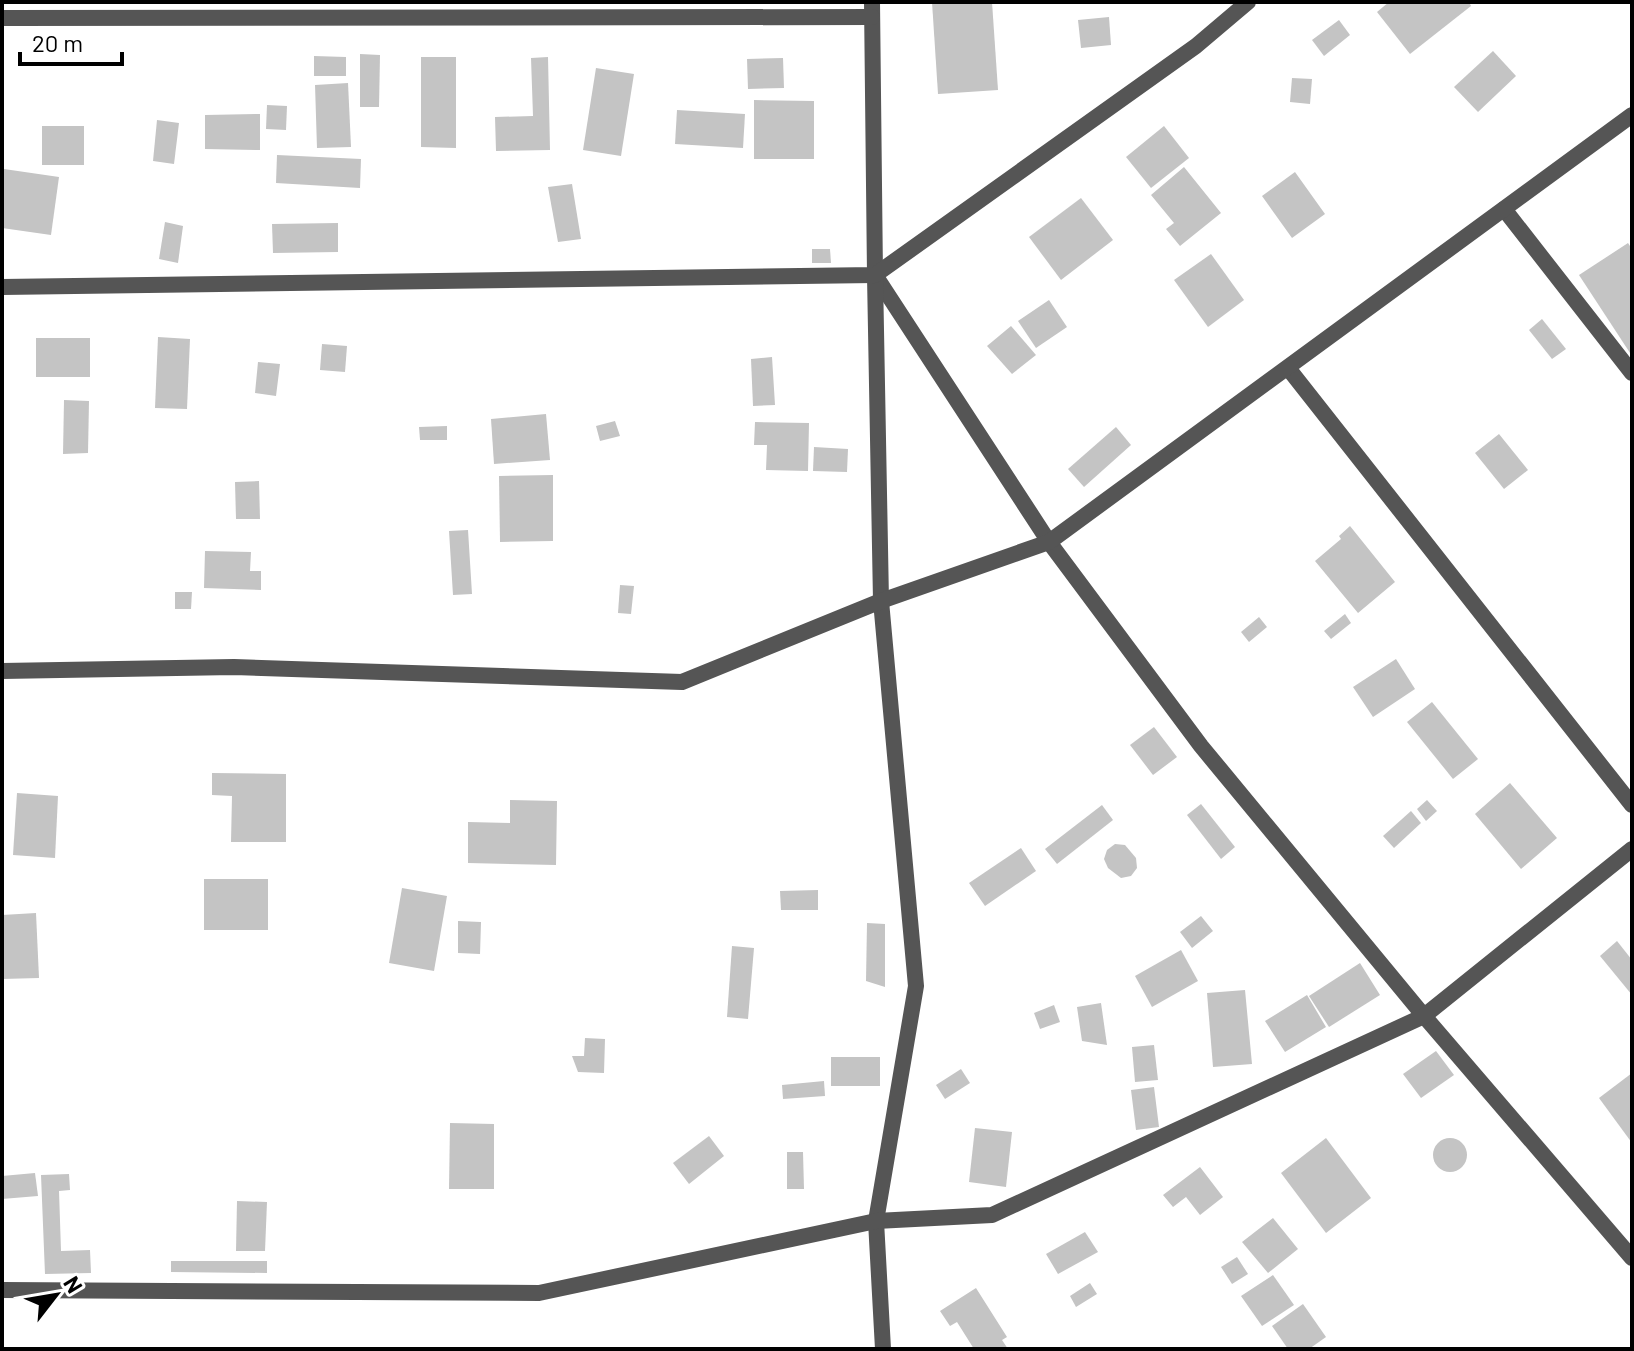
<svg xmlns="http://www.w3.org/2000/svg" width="1634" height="1351" viewBox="0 0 1634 1351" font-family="Barlow,sans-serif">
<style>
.building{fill:#c4c4c4}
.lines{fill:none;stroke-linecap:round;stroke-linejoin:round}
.minor{stroke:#555;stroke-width:16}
</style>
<rect width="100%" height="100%" fill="#fff"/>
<g class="building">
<polygon points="932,2 992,2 998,90 938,94"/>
<polygon points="1389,2 1469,2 1471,6 1410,54 1377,12"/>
<polygon points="1109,17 1111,45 1081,48 1078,20"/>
<polygon points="1339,20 1350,35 1324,56 1312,40"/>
<polygon points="1493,51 1516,76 1478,112 1454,87"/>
<polygon points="360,54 380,55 379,107 360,107"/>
<polygon points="314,56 346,57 346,76 314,76"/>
<polygon points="421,57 456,57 456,148 421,147"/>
<polygon points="548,57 550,150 496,151 495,117 533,116 531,58"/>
<polygon points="783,58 784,88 748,89 747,59"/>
<polygon points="596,68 634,74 621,156 583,150"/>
<polygon points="1292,78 1312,79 1310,104 1290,102"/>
<polygon points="348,83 351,147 317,148 315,85"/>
<polygon points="754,100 814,101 814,159 754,159"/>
<polygon points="267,105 287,106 286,130 266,129"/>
<polygon points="677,110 745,114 743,148 675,144"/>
<polygon points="260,114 260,150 205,149 205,115"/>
<polygon points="157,120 179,123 174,164 153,161"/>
<rect x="42" y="126" width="42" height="39"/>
<polygon points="1164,126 1189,158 1151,188 1126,157"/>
<polygon points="277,155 361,159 360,188 276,183"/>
<polygon points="1184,167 1221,213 1180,246 1166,229 1174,223 1151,195"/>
<polygon points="4,169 59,177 51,235 2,228"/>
<polygon points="1295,172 1325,214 1292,238 1262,196"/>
<polygon points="572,184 581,239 558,242 548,187"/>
<polygon points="1081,198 1113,240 1061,280 1029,237"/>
<polygon points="165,222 183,226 178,263 159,259"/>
<polygon points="338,223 338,252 273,253 272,224"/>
<polygon points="1628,243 1632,249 1632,356 1579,275"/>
<polygon points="812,249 830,249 831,263 812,263"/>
<polygon points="1211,254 1244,300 1208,327 1174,280"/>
<polygon points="1049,300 1067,327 1036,348 1018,321"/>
<polygon points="1542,319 1566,349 1552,359 1529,330"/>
<polygon points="1011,326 1036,355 1012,374 987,346"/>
<polygon points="158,337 190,339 187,409 155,408"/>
<rect x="36" y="338" width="54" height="39"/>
<polygon points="322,344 347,346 345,372 320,370"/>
<polygon points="772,357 775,405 753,406 751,359"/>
<polygon points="258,362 280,364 276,396 255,393"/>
<polygon points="64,400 89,401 88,453 63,454"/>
<polygon points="546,414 550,460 494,464 491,419"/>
<polygon points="615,421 620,436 600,441 596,426"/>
<polygon points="755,422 809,423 808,471 766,470 767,445 754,445"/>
<polygon points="447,426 447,440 420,440 419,427"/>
<polygon points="1116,427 1131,445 1084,487 1068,469"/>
<polygon points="1499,434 1528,470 1504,489 1475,453"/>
<polygon points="814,447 848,449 847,472 813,471"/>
<polygon points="553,475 553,541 500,542 499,476"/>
<polygon points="259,481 260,519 236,519 235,482"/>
<polygon points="1350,526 1395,582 1358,613 1315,561 1341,539 1339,536"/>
<polygon points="468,530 472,594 453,595 449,531"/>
<polygon points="205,551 251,552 250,571 261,571 261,590 204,588"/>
<polygon points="620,585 634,586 631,614 618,613"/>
<polygon points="175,592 192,592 191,609 175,609"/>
<polygon points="1345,614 1351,623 1331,639 1324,631"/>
<polygon points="1259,617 1267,627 1249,642 1241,632"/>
<polygon points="1396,659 1415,689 1373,717 1353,687"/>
<polygon points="1432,702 1478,759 1453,779 1407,722"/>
<polygon points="1154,727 1177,757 1153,775 1130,745"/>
<polygon points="212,773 286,774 286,842 231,842 232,796 212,795"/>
<polygon points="1510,783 1557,838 1521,869 1475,814"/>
<polygon points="17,793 58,796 55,858 13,855"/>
<polygon points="510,800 557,801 556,865 468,863 468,822 510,823"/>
<polygon points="1427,800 1437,811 1426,821 1417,809"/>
<polygon points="1201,804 1235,847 1221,859 1187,815"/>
<polygon points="1102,805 1113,820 1057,864 1045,849"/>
<polygon points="1411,811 1421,823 1394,848 1383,836"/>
<polygon points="1115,844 1125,845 1136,858 1137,868 1131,876 1121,878 1108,868 1104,859 1107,850"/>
<polygon points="1021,848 1036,871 985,906 969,883"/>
<rect x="204" y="879" width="64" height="51"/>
<polygon points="402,888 447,896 434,971 389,963"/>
<polygon points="818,890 818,910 781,910 780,891"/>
<polygon points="36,913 39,978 2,979 2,915"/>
<polygon points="1201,916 1213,931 1192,948 1180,932"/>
<polygon points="458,921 481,922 480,954 458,953"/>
<polygon points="867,923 885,924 885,987 866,981"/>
<polygon points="1617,941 1632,960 1632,995 1600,956"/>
<polygon points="732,946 754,948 748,1019 727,1017"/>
<polygon points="1181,950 1198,981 1152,1007 1135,976"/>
<polygon points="1360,963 1380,995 1329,1027 1309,996"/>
<polygon points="1245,990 1252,1064 1213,1067 1207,993"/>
<polygon points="1307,995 1326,1027 1285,1052 1265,1021"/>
<polygon points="1101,1003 1107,1045 1082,1041 1077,1007"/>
<polygon points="1054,1005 1060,1022 1040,1029 1034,1013"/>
<polygon points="585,1038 605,1039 604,1073 578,1072 572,1056 584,1056"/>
<polygon points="1154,1045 1158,1080 1135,1082 1132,1047"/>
<polygon points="1436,1051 1454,1075 1421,1098 1403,1074"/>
<rect x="831" y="1057" width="49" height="29"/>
<polygon points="961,1069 970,1083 945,1099 936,1085"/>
<polygon points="1632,1073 1632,1143 1599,1098"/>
<polygon points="824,1081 825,1096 783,1099 782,1085"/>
<polygon points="1154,1087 1159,1127 1136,1130 1131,1090"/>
<polygon points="450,1123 494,1124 494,1189 449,1189"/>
<polygon points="975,1128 1012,1132 1006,1187 969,1182"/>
<polygon points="709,1136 724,1156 689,1184 673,1163"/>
<circle cx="1450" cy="1155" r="17"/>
<polygon points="1326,1138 1371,1198 1326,1233 1281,1173"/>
<polygon points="787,1152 803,1152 804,1189 787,1189"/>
<polygon points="1200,1167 1223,1197 1200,1215 1186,1197 1173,1207 1163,1195"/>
<polygon points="35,1173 38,1196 2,1199 2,1176"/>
<polygon points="69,1174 70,1190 59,1191 61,1251 90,1250 91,1273 45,1274 41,1175"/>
<polygon points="237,1201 267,1202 265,1251 236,1251"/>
<polygon points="1273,1218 1298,1249 1268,1273 1242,1242"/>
<polygon points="1085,1232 1098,1252 1058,1274 1046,1254"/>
<polygon points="1237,1257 1248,1274 1232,1284 1221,1267"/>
<polygon points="171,1261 267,1261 267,1273 171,1272"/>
<polygon points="1273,1275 1294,1305 1262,1326 1241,1296"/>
<polygon points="1090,1283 1097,1294 1076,1307 1070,1296"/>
<polygon points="976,1288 1007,1337 1002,1340 1008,1349 974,1349 957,1322 950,1326 940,1311"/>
<polygon points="1303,1304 1326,1337 1309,1349 1288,1349 1272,1326"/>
</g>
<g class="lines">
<g class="minor">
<polyline points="872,2 875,275 1049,542 1201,746 1424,1016 1632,1258"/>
<polyline points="2,18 872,17"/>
<polyline points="1504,209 1632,373"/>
<polyline points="875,276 881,601 916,986 876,1221 883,1349"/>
<polyline points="2,287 875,275 1196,46 1248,2"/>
<polyline points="1288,368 1632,805"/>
<polyline points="2,671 234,667 682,682 881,601 1049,542 1632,115"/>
<polyline points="2,1290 539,1293 876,1221 992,1215 1424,1016 1632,849"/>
</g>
</g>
<rect width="1634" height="1351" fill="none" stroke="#000000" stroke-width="8"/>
<g transform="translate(56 1295) rotate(59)" stroke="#ffffff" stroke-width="6" paint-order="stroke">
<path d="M0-6L14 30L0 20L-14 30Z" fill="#000000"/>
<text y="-12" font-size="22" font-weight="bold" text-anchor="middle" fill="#000000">N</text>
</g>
<path d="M20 52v12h102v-12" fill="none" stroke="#000000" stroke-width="4"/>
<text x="32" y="52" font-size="24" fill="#000000" stroke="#ffffff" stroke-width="6" paint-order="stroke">20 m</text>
</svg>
